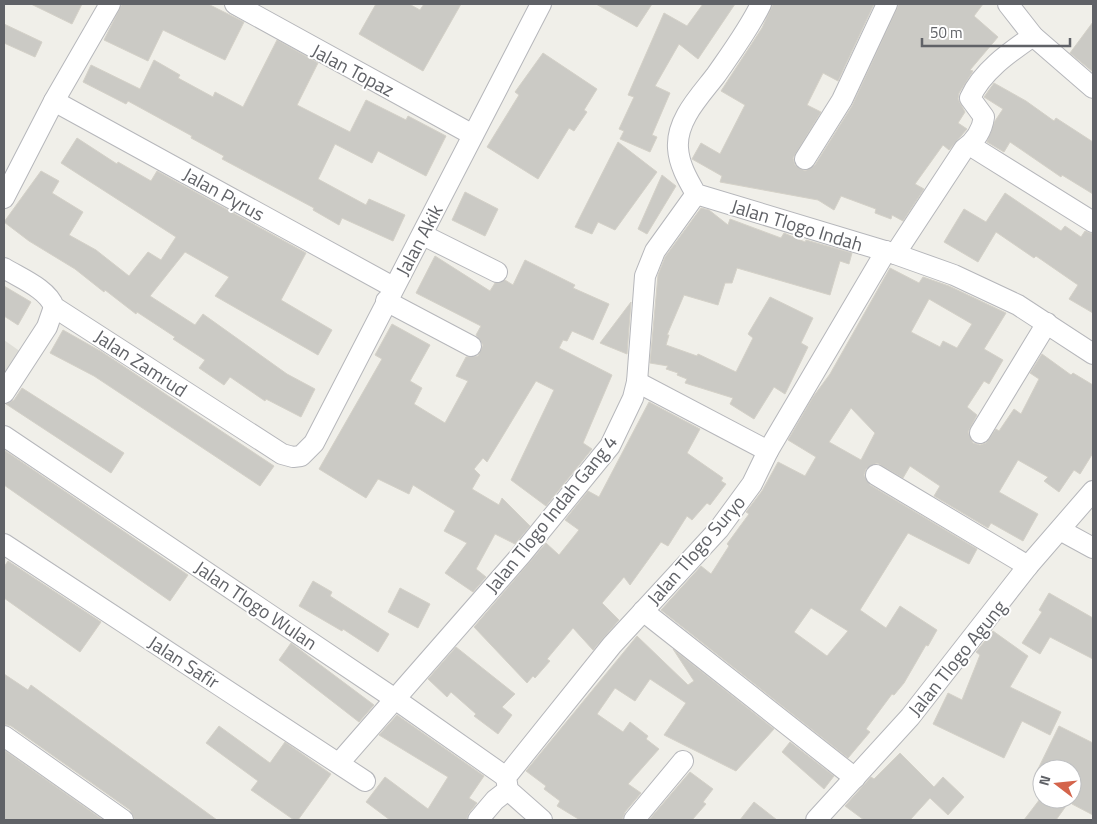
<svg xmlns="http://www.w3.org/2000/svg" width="1097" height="824" viewBox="0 0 1097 824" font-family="'Titillium Web',sans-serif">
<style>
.education{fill:#dfded7}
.building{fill:#cbcac5;stroke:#d4d1c8;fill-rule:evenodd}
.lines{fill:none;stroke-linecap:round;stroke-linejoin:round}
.minor-casing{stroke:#b6b7bb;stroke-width:22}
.minor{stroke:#fff;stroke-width:20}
.labels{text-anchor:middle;stroke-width:4;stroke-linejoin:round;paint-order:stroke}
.street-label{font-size:19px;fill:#606267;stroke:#fff}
</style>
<rect width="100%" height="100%" fill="#f0efe9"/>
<polygon class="education" points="4,340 21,352 4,378"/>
<g class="building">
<polygon points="31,4 82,4 72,24"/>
<polygon points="122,4 208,4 244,22 225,60 163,30 148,61 104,40"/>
<polygon points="376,4 409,4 420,10 424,4 461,4 423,71 359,34"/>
<polygon points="596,4 652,4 637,27"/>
<polygon points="703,4 735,4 698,59 679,44 655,86 670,93 652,135 657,137 650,152 620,139 624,131 619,129 634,97 628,95 664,13 687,26"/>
<polygon points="773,4 874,4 838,81 823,73 807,105 821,112 793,158 795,165 805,171 815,165 852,106 899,4 983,4 974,16 998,37 970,70 973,71 959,93 958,99 965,112 958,123 967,129 949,150 943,145 915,184 924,189 903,221 892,215 891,219 875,213 876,209 841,196 834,210 818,200 720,182 722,176 692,159 701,143 720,154 745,105 721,91 762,28"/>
<polygon points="1093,22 1093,72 1070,53"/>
<polygon points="4,24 42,42 35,57 4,43"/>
<polygon points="277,40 318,63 297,105 350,132 366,100 406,120 408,116 446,136 426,176 378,151 372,163 335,144 318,179 366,205 369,199 405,215 393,241 342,218 339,225 313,210 314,208 222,159 224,156 191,138 192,136 128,101 126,104 83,82 91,65 140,89 154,60 180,75 178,78 213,97 215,92 243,107"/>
<polygon points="543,53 597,89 584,110 587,112 574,131 569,128 538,179 487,147 519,95 515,92"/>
<polygon points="994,83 1026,101 1054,121 1056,118 1093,142 1093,194 1062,175 1061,177 1010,142 1004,152 987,142 995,121 1003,109 984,97"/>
<polygon points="77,138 117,164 118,162 151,181 157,171 306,253 281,300 332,330 318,355 215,296 229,277 185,252 150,296 195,325 203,314 287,374 315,389 301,417 266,399 265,401 230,377 224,385 199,368 205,360 173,339 175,337 137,312 136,314 105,290 104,292 75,269 29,241 4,222 41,171 59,181 52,193 83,212 69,235 96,250 129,276 148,252 161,260 176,237 61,163"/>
<polygon points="618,142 657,172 615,230 598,222 592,234 575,227"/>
<polygon points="662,175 676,186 647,234 638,229"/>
<polygon points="465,192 498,209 485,236 452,220"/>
<polygon points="1005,193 1061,231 1065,226 1081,237 1085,231 1093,234 1093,313 1069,299 1078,285 1036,256 1034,258 996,232 978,262 944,242 964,209 986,222"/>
<polygon points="701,208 709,210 728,225 730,219 781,238 784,233 805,242 806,240 852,253 849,264 840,261 830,295 737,268 732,283 725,283 718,305 684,295 667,335 669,335 666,345 697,356 698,354 736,372 753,338 748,334 770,297 813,318 801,343 808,347 785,394 774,387 754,419 730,404 733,398 685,383 687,379 677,375 678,373 666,369 668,366 650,363 658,275 665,257"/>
<polygon points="435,256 490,291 495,283 505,280 513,285 525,260 575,285 573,288 609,304 593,340 572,331 567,341 563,340 559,348 612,375 583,443 592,449 546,506 511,480 554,390 536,381 487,462 483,458 474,469 480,475 472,489 499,505 502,498 530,526 515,544 495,534 476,569 486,577 473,592 445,573 467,543 444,531 455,511 413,485 409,494 378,479 366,498 319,469 382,359 375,355 392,324 430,345 410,381 422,388 414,404 445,423 468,381 456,376 466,357 478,356 483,345 476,335 481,326 416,293"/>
<path d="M 890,268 L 919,283 L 923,277 L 949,286 L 1006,313 L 984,349 L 1003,360 L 989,384 L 984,381 L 967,407 L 977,415 L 968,432 L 973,443 L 980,445 L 986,443 L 996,429 L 999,431 L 1014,409 L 1021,414 L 1039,379 L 1030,373 L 1042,354 L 1071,375 L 1073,373 L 1093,385 L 1093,453 L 1080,474 L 1074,470 L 1059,492 L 1044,481 L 1048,477 L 1018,460 L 999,492 L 1038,514 L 1023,541 L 991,523 L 988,528 L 934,496 L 940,486 L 910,466 L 903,478 L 877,463 L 866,469 L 864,475 L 870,485 L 977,549 L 969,564 L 908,533 L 860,610 L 886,628 L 900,606 L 937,630 L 928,646 L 926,645 L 904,683 L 894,695 L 892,694 L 866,729 L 870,732 L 848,758 L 661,610 L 701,566 L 711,574 L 729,546 L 727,544 L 749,514 L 746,512 L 762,491 L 778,462 L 805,476 L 816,457 L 788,440 L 813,397 L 830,374 ZM 929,299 L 972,324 L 957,348 L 943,341 L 940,347 L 911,332 ZM 851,408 L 875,433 L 861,460 L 829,442 ZM 811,608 L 848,631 L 827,656 L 794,632 Z"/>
<polygon points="4,286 31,302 18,325 4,316"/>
<polygon points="631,302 627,354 600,343"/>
<polygon points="63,330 102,352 274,466 260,486 94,376 50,353"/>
<polygon points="22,388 124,453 111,473 6,404 14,400"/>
<polygon points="649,402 700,429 687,453 723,478 721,481 726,484 710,505 707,503 692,520 687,516 668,546 661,542 630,585 624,577 602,603 619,620 593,650 573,628 547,659 550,661 535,678 533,676 527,683 474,627 546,543 559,555 579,530 565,520 588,491 599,497"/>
<polygon points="4,450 188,575 170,601 4,485"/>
<polygon points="8,561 101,622 80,652 4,598 4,567"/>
<polygon points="313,581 332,592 330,596 389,634 378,652 343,629 342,631 299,606"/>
<polygon points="400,588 430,604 418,628 388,612"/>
<polygon points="1049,593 1093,618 1093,659 1050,637 1040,654 1022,643 1042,612 1039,610"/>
<polygon points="993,631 1028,656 1010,687 1061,712 1050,735 1022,721 1004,758 933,724 948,693 962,700 980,655 976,652"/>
<polygon points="637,636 688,685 694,681 673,649 774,729 736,771 664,735 686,703 650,679 635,701 615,688 597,714 623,732 630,722 648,736 646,739 659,749 628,784 641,793 625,812 622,820 580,820 557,806 560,801 544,789 546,786 526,771"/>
<polygon points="291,643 374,705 359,722 279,660"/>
<polygon points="456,647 515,694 502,707 512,715 498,734 474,716 476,714 451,692 447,697 428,679"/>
<polygon points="4,674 28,690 31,685 217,820 135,820 130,810 11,726 4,724"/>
<polygon points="397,715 484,776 469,798 477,803 469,813 466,820 390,820 366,802 385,777 428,809 448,777 379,735"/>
<polygon points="219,726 270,763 285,742 331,774 298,820 294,820 251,790 258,781 206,743"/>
<polygon points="1059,726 1093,743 1093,815 1072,804 1072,769 1038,769"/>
<polygon points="790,742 834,776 824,789 782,752"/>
<polygon points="4,750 103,820 4,820"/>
<polygon points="900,753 934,787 943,777 964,797 948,815 930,798 910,820 864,820 845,806 871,777 874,779"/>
<polygon points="690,772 713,789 703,802 706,804 692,820 649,820"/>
<polygon points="1040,799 1071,799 1056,820 1024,820"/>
<polygon points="754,802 777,820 740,820"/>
</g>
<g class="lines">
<g class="minor-casing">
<g id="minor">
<polyline points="235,4 473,135"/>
<path d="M 761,4 C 749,29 732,52 716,75 C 700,96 676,120 678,148 C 679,165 688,180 696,194 L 895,254 L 954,275 L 1018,305 L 1093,354"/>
<polyline points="1008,4 1033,36 1093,88"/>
<polyline points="54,101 393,287"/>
<polyline points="971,146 1093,222"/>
<polyline points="805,159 842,100 887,4"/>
<polyline points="4,198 54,101 110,4"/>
<polyline points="423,235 497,272"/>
<path d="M 895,254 L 964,149 C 974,142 982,131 984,117 L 970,98 C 982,71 1010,52 1033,36"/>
<path d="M 4,268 C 20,278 48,289 54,307 L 282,454 L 293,457 L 301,456 L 314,443 L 541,4"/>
<polyline points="386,301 471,346"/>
<polyline points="637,382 768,451"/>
<polyline points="4,393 47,327 54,307"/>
<polyline points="980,433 1047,323"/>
<polyline points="4,436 395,699 506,777"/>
<polyline points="876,475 1028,566"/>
<polyline points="1060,530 1093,548"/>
<polyline points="4,544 365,781"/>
<polyline points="643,611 855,778"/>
<polyline points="4,736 123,820"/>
<polyline points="339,763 521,555 610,446 633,398 637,382 645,276 655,251 696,194"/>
<polyline points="478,820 495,800 508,790"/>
<polyline points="542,820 508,790 506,777 612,645 719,529 752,484 768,451 886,251"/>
<polyline points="634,820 683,761"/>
<polyline points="816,820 910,717 1028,566 1093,491"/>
</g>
</g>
<use href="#minor" class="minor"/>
</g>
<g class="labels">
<g class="street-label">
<text transform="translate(353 70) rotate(28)" y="7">Jalan Topaz</text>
<text transform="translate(224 194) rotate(29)" y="7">Jalan Pyrus</text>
<text transform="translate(797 225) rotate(17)" y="7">Jalan Tlogo Indah</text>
<text transform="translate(419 240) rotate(-62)" y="7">Jalan Akik</text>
<text transform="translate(141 363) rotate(33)" y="7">Jalan Zamrud</text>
<text transform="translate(551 514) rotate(-51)" y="7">Jalan Tlogo Indah Gang 4</text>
<text transform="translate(696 550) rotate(-49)" y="7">Jalan Tlogo Suryo</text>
<text transform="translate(256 605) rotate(34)" y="7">Jalan Tlogo Wulan</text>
<text transform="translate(957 658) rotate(-51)" y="7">Jalan Tlogo Agung</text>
<text transform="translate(184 662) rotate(33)" y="7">Jalan Safir</text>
</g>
</g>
<rect width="1097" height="824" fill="none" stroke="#606267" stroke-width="10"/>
<g transform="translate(1057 784) rotate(286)"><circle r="24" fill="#ffffff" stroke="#bfc0c2"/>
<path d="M0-4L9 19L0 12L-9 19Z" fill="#d4644b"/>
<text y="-8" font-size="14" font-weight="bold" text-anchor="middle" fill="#606267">N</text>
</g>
<path d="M922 38v8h148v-8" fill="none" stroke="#606267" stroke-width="2.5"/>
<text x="930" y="38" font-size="15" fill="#606267" stroke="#ffffff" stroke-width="4" paint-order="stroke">50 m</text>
</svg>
